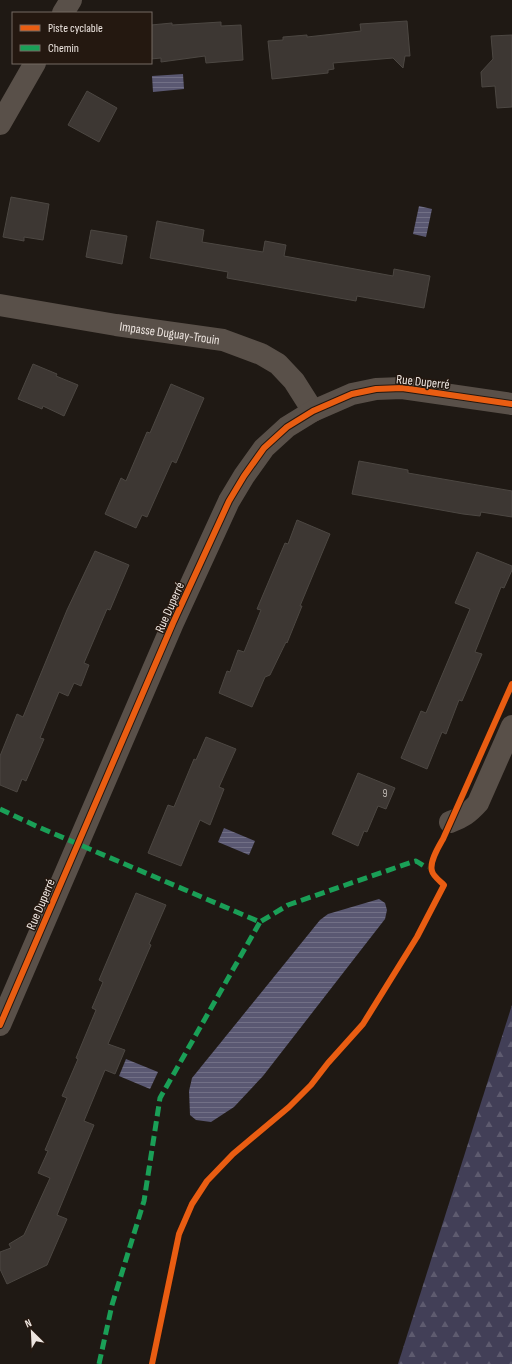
<svg xmlns="http://www.w3.org/2000/svg" width="512" height="1364" viewBox="0 0 512 1364" font-family="'Sofia Sans Condensed',sans-serif">
<style>
.forest{fill:url(#forest-firs)}
.water{fill:url(#water-rules)}
.building{fill:#3d3733;stroke:#4c4742}
.lines{fill:none;stroke-linecap:round;stroke-linejoin:round}
.minor{stroke:#595049;stroke-width:22}
.quiet{stroke:#1a9f57;stroke-width:5;stroke-dasharray:10 5;stroke-linecap:butt}
.cycleway-casing{stroke:#241810;stroke-width:8}
.cycleway{stroke:#e95d12;stroke-width:6}
.labels{text-anchor:middle;stroke-width:3;stroke-linejoin:round;paint-order:stroke}
.number-label{font-size:11px;fill:#c1bab5}
.street-label{font-size:13px;fill:#ede5e0;stroke:#241810}
</style>
<defs>
<pattern id="forest-firs" width="22" height="20" patternUnits="userSpaceOnUse"><rect width="22" height="20" fill="#423f57"/><path d="M5 1l3.5 6h-7zM16 11l3.5 6h-7z" fill="#5e5b6f"/></pattern>
<pattern id="water-rules" width="6" height="5" patternUnits="userSpaceOnUse"><rect width="6" height="5" fill="#5a5872"/><path d="M0 2.5h6" fill="none" stroke="#727086"/></pattern>
</defs>
<rect width="100%" height="100%" fill="#1f1914"/>
<polygon class="forest" points="512,1005 512,1364 398,1364"/>
<g class="water">
<polygon points="183,74 184,89 153,92 152,76"/>
<polygon points="419,206 432,209 426,237 413,234"/>
<polygon points="224,828 255,841 249,855 218,842"/>
<polygon points="379,899 385,903 387,910 385,919 263,1076 234,1107 211,1122 196,1120 190,1115 189,1091 192,1078 320,920 328,914"/>
<polygon points="126,1059 158,1072 150,1089 119,1076"/>
</g>
<g class="building">
<polygon points="407,21 410,56 405,56 403,68 393,58 333,63 334,69 328,70 328,73 272,79 268,41 283,40 283,37 307,35 307,37 361,31 360,24"/>
<polygon points="221,22 221,26 241,25 243,60 206,63 205,56 161,62 161,58 151,59 151,25 172,23 172,25"/>
<polygon points="512,35 512,107 497,108 495,86 482,87 481,72 493,59 491,36"/>
<polygon points="87,91 117,108 99,142 68,125"/>
<polygon points="11,197 49,204 43,240 24,237 24,241 3,237"/>
<polygon points="157,221 204,230 202,242 263,252 265,241 286,245 284,256 393,276 394,269 430,276 424,308 357,296 356,301 227,278 228,272 150,258"/>
<polygon points="91,230 127,236 122,264 86,257"/>
<polygon points="33,364 57,374 56,376 78,385 64,416 43,406 42,409 18,399"/>
<polygon points="171,384 204,398 176,463 172,461 147,517 142,515 136,528 105,514 121,478 126,481 147,432 150,433"/>
<polygon points="359,461 408,470 408,473 512,491 512,517 481,512 480,516 463,514 352,494"/>
<polygon points="297,520 330,534 300,606 302,606 287,643 286,642 270,675 265,677 252,707 219,693 227,671 230,672 238,650 244,652 261,610 257,609 285,543 288,544"/>
<polygon points="95,551 129,565 110,610 107,609 84,663 89,665 81,686 74,683 68,696 59,692 40,738 44,739 26,781 22,779 17,792 0,785 0,756 17,714 23,717 67,610"/>
<polygon points="477,552 512,566 512,570 504,588 501,587 475,652 482,654 462,701 459,700 446,734 442,732 427,769 401,758 421,711 426,713 470,609 455,603"/>
<polygon points="206,737 236,749 219,787 224,789 210,825 200,820 181,866 148,853 168,805 174,807 194,759 196,760"/>
<polygon points="358,773 395,788 386,809 378,806 367,832 364,831 358,846 332,834"/>
<polygon points="136,893 166,905 149,944 151,945 108,1044 125,1050 115,1074 105,1070 84,1121 94,1125 57,1215 67,1219 47,1265 7,1284 0,1269 0,1252 11,1248 9,1244 24,1235 50,1178 38,1173 48,1151 45,1150 67,1098 62,1096 78,1059 76,1058 96,1010 92,1008 103,982 99,980"/>
</g>
<g class="lines">
<g class="minor">
<polyline points="63,13 71,0"/>
<polyline points="0,124 35,63"/>
<path id="s1" d="M 0,305 L 116,325 L 223,340 L 261,354 L 278,364 L 294,381 L 313,411"/>
<path d="M 450,822 C 462,818 469,813 478,803 L 512,726"/>
<polyline points="0,1025 173,623 229,501 244,476 264,448 287,427 313,411 352,394 376,389 402,388 512,404"/>
</g>
<g class="quiet">
<polyline points="0,809 36,826 260,922 288,905 412,862 416,861 424,866 431,867"/>
<polyline points="99,1364 112,1305 144,1201 160,1098 260,922"/>
</g>
<g class="cycleway-casing">
<g id="cycleway">
<polyline points="0,1025 173,623 229,501 244,476 264,448 287,427 313,411 352,394 376,389 402,388 512,404"/>
<path d="M 152,1364 L 179,1234 L 192,1204 L 207,1181 L 233,1154 L 289,1107 L 311,1085 L 328,1063 L 363,1024 L 417,937 L 444,885 C 440,881 433,876 432,871 C 429,862 439,846 443,839 L 512,684"/>
</g>
</g>
<use href="#cycleway" class="cycleway"/>
</g>
<g class="labels">
<g class="number-label">
<text x="385" y="797">9</text>
</g>
<g class="street-label">
<text dy="5" stroke="none"><textPath href="#s1" startOffset="172">Impasse Duguay-Trouin</textPath></text>
<text transform="translate(423 381) rotate(6)" y="5">Rue Duperré</text>
<text transform="translate(169 607) rotate(-66)" y="5">Rue Duperré</text>
<text transform="translate(40 904) rotate(-67)" y="5">Rue Duperré</text>
</g>
</g>
<rect x="12" y="12" width="140" height="52" fill="#241810" stroke="#746a63"/>
<rect x="20" y="25" width="20" height="6" fill="#e95d12" stroke="#746a63"/>
<text x="48" y="32" font-size="12" fill="#ede5e0">Piste cyclable</text>
<rect x="20" y="45" width="20" height="6" fill="#1a9f57" stroke="#746a63"/>
<text x="48" y="52" font-size="12" fill="#ede5e0">Chemin</text>
<g transform="translate(32 1332) rotate(336)" stroke="#241810" stroke-width="3" paint-order="stroke">
<path d="M0-3L7 15L0 10L-7 15Z" fill="#ede5e0"/>
<text y="-6" font-size="11" font-weight="bold" text-anchor="middle" fill="#ede5e0">N</text>
</g>
</svg>
